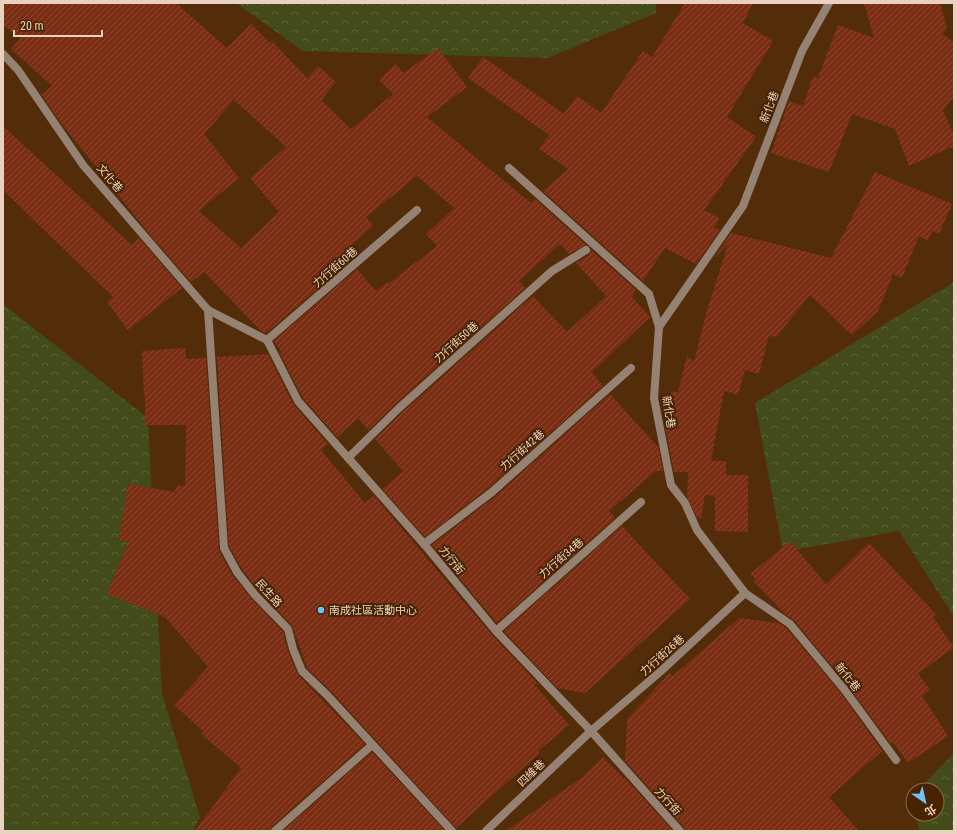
<svg xmlns="http://www.w3.org/2000/svg" width="957" height="834" viewBox="0 0 957 834" font-family="'Roboto Condensed','Noto Sans TC',sans-serif">
<style>
.forest{fill:url(#forest-crowns)}
.building{fill:url(#building-hatch);fill-rule:evenodd}
.lines{fill:none;stroke-linecap:round;stroke-linejoin:round}
.service{stroke:#968273;stroke-width:8}
.minor{stroke:#968273;stroke-width:8}
.poi-dot{fill:#71c1f5;stroke:#482300;stroke-width:1.5}
.labels{text-anchor:middle;stroke-width:4;stroke-linejoin:round;paint-order:stroke}
.street-label{font-size:11px;fill:#ead2c0;stroke:#482300}
.poi-label{font-size:11px;fill:#ead2c0;stroke:#482300;text-anchor:start}
</style>
<defs>
<pattern id="forest-crowns" width="20" height="18" patternUnits="userSpaceOnUse"><rect width="20" height="18" fill="#424b19"/><path d="M2 6a3 3 0 1 1 6 0M12 15a3 3 0 1 1 6 0" fill="none" stroke="#5d6439"/></pattern>
<pattern id="building-hatch" width="6" height="6" patternUnits="userSpaceOnUse"><rect width="6" height="6" fill="#7a2d12"/><path d="M-1 1l2-2M0 6l6-6M5 7l2-2" fill="none" stroke="#8d4b33"/></pattern>
</defs>
<rect width="100%" height="100%" fill="#532d0a"/>
<g class="forest">
<polygon points="236,3 656,3 656,13 548,58 303,51"/>
<polygon points="954,282 954,617 899,531 783,552 755,403"/>
<polygon points="3,304 148,418 162,694 200,817 193,831 3,831"/>
<polygon points="954,753 954,831 920,831 915,814 937,814 937,790 918,790"/>
</g>
<g class="building">
<path d="M 3,3 L 176,3 L 227,48 L 251,24 L 270,43 L 272,41 L 307,78 L 318,66 L 336,82 L 321,100 L 351,129 L 393,94 L 379,80 L 395,64 L 404,73 L 438,48 L 467,87 L 427,117 L 531,203 L 535,199 L 586,245 L 569,254 L 560,244 L 519,281 L 525,288 L 395,404 L 368,430 L 358,418 L 337,437 L 303,398 L 280,354 L 282,353 L 274,341 L 357,269 L 376,291 L 387,282 L 388,284 L 437,246 L 426,234 L 454,208 L 417,176 L 366,217 L 373,226 L 343,253 L 350,261 L 266,333 L 260,330 L 204,272 L 191,282 L 147,231 L 58,119 L 42,95 L 52,86 L 11,49 L 21,38 L 3,25 ZM 234,100 L 286,147 L 250,178 L 279,212 L 241,248 L 199,211 L 239,178 L 204,134 Z"/>
<polygon points="685,3 753,3 743,23 773,41 727,117 756,137 704,210 719,218 714,228 720,230 696,264 665,248 643,281 543,191 568,169 539,149 549,135 468,78 483,57 564,114 577,96 601,113 643,51 652,57"/>
<polygon points="864,3 940,3 947,28 942,34 954,42 954,96 943,111 954,135 954,146 909,166 895,129 852,114 829,172 771,153 789,101 803,106 813,76 818,78 838,25 874,38"/>
<polygon points="3,126 132,245 139,238 182,288 128,330 107,302 113,297 3,190"/>
<polygon points="875,172 952,204 939,234 932,231 928,241 919,236 902,278 893,274 878,311 852,335 810,295 776,337 769,335 759,374 745,370 738,395 724,391 711,461 726,461 726,475 748,475 748,532 715,531 715,496 705,495 701,518 697,517 687,497 688,472 674,472 665,425 671,391 678,392 687,356 694,362 706,314 728,244 714,258 731,233 831,258"/>
<polygon points="591,250 636,290 632,297 650,317 592,372 603,386 488,488 425,537 382,489 403,471 375,439 403,412 533,296 567,332 606,296 576,263 589,255"/>
<polygon points="185,348 186,359 206,358 219,551 232,575 251,598 283,632 288,651 298,675 365,744 271,827 270,831 195,831 241,768 201,734 204,732 174,705 208,667 165,617 107,594 128,542 119,540 128,484 175,492 176,486 185,486 186,425 145,425 145,395 144,395 142,351"/>
<polygon points="268,354 293,404 328,444 321,450 365,503 374,496 492,635 539,685 533,683 569,725 538,751 540,753 456,828 331,691 307,668 292,625 259,591 242,569 229,546 217,357"/>
<polygon points="610,394 658,447 663,471 656,471 609,511 615,518 497,623 432,545 496,496"/>
<polygon points="622,526 690,599 585,693 557,688 504,631"/>
<polygon points="790,541 826,584 869,543 936,614 933,617 954,648 918,673 930,690 922,696 948,736 908,763 893,742 891,744 848,686 794,620 785,614 753,581 756,579 750,574"/>
<polygon points="739,618 779,623 786,628 840,692 882,751 829,797 859,831 685,831 684,827 625,761 627,719 670,673 673,676"/>
<polygon points="372,752 445,831 283,831"/>
<polygon points="603,757 624,779 624,777 673,831 506,831 581,778"/>
</g>
<g class="lines">
<g class="service">
<polyline points="829,3 802,51 743,206 659,327 654,398 671,485 685,503 697,530 745,593 790,624 844,689 896,760"/>
<polyline points="509,168 649,294 659,327"/>
<polyline points="208,310 224,548 237,572 255,595 288,629 293,649 302,671 327,695 452,831"/>
<polyline points="348,458 399,408 552,271 586,250"/>
<polyline points="424,544 492,492 631,368"/>
<polyline points="496,631 641,502"/>
<polyline points="275,831 372,745"/>
<polyline points="486,831 591,731"/>
</g>
<g class="minor">
<polyline points="3,54 18,70 83,165 208,310 267,340 298,401 424,544 496,631 591,731 680,831"/>
<polyline points="267,340 417,210"/>
<polyline points="591,731 661,671 745,593"/>
</g>
</g>
<circle class="poi-dot" cx="321" cy="610" r="4"/>
<g class="labels">
<g class="street-label">
<text transform="translate(769 107) rotate(-69)" y="4">新化巷</text>
<text transform="translate(110 178) rotate(49)" y="4">文化巷</text>
<text transform="translate(335 267) rotate(-41)" y="4">力行街60巷</text>
<text transform="translate(456 342) rotate(-42)" y="4">力行街50巷</text>
<text transform="translate(669 412) rotate(81)" y="4">新化巷</text>
<text transform="translate(522 450) rotate(-42)" y="4">力行街42巷</text>
<text transform="translate(561 558) rotate(-41)" y="4">力行街34巷</text>
<text transform="translate(452 560) rotate(51)" y="4">力行街</text>
<text transform="translate(269 593) rotate(48)" y="4">民生路</text>
<text transform="translate(662 655) rotate(-42)" y="4">力行街26巷</text>
<text transform="translate(848 677) rotate(51)" y="4">新化巷</text>
<text transform="translate(531 773) rotate(-44)" y="4">四維巷</text>
<text transform="translate(668 801) rotate(48)" y="4">力行街</text>
</g>
<g class="poi-label">
<text x="329" y="614">南成社區活動中心</text>
</g>
</g>
<rect width="957" height="834" fill="none" stroke="#ead2c0" stroke-width="8"/>
<g transform="translate(925 802) rotate(146)"><circle r="19" fill="#482300" stroke="#89694d"/>
<path d="M0-3L7 15L0 10L-7 15Z" fill="#71c1f5"/>
<text y="-6" font-size="11" font-weight="bold" text-anchor="middle" fill="#ead2c0">北</text>
</g>
<path d="M14 30v6h88v-6" fill="none" stroke="#ead2c0" stroke-width="2"/>
<text x="20" y="30" font-size="12" fill="#ead2c0" stroke="#482300" stroke-width="3" paint-order="stroke">20 m</text>
</svg>
